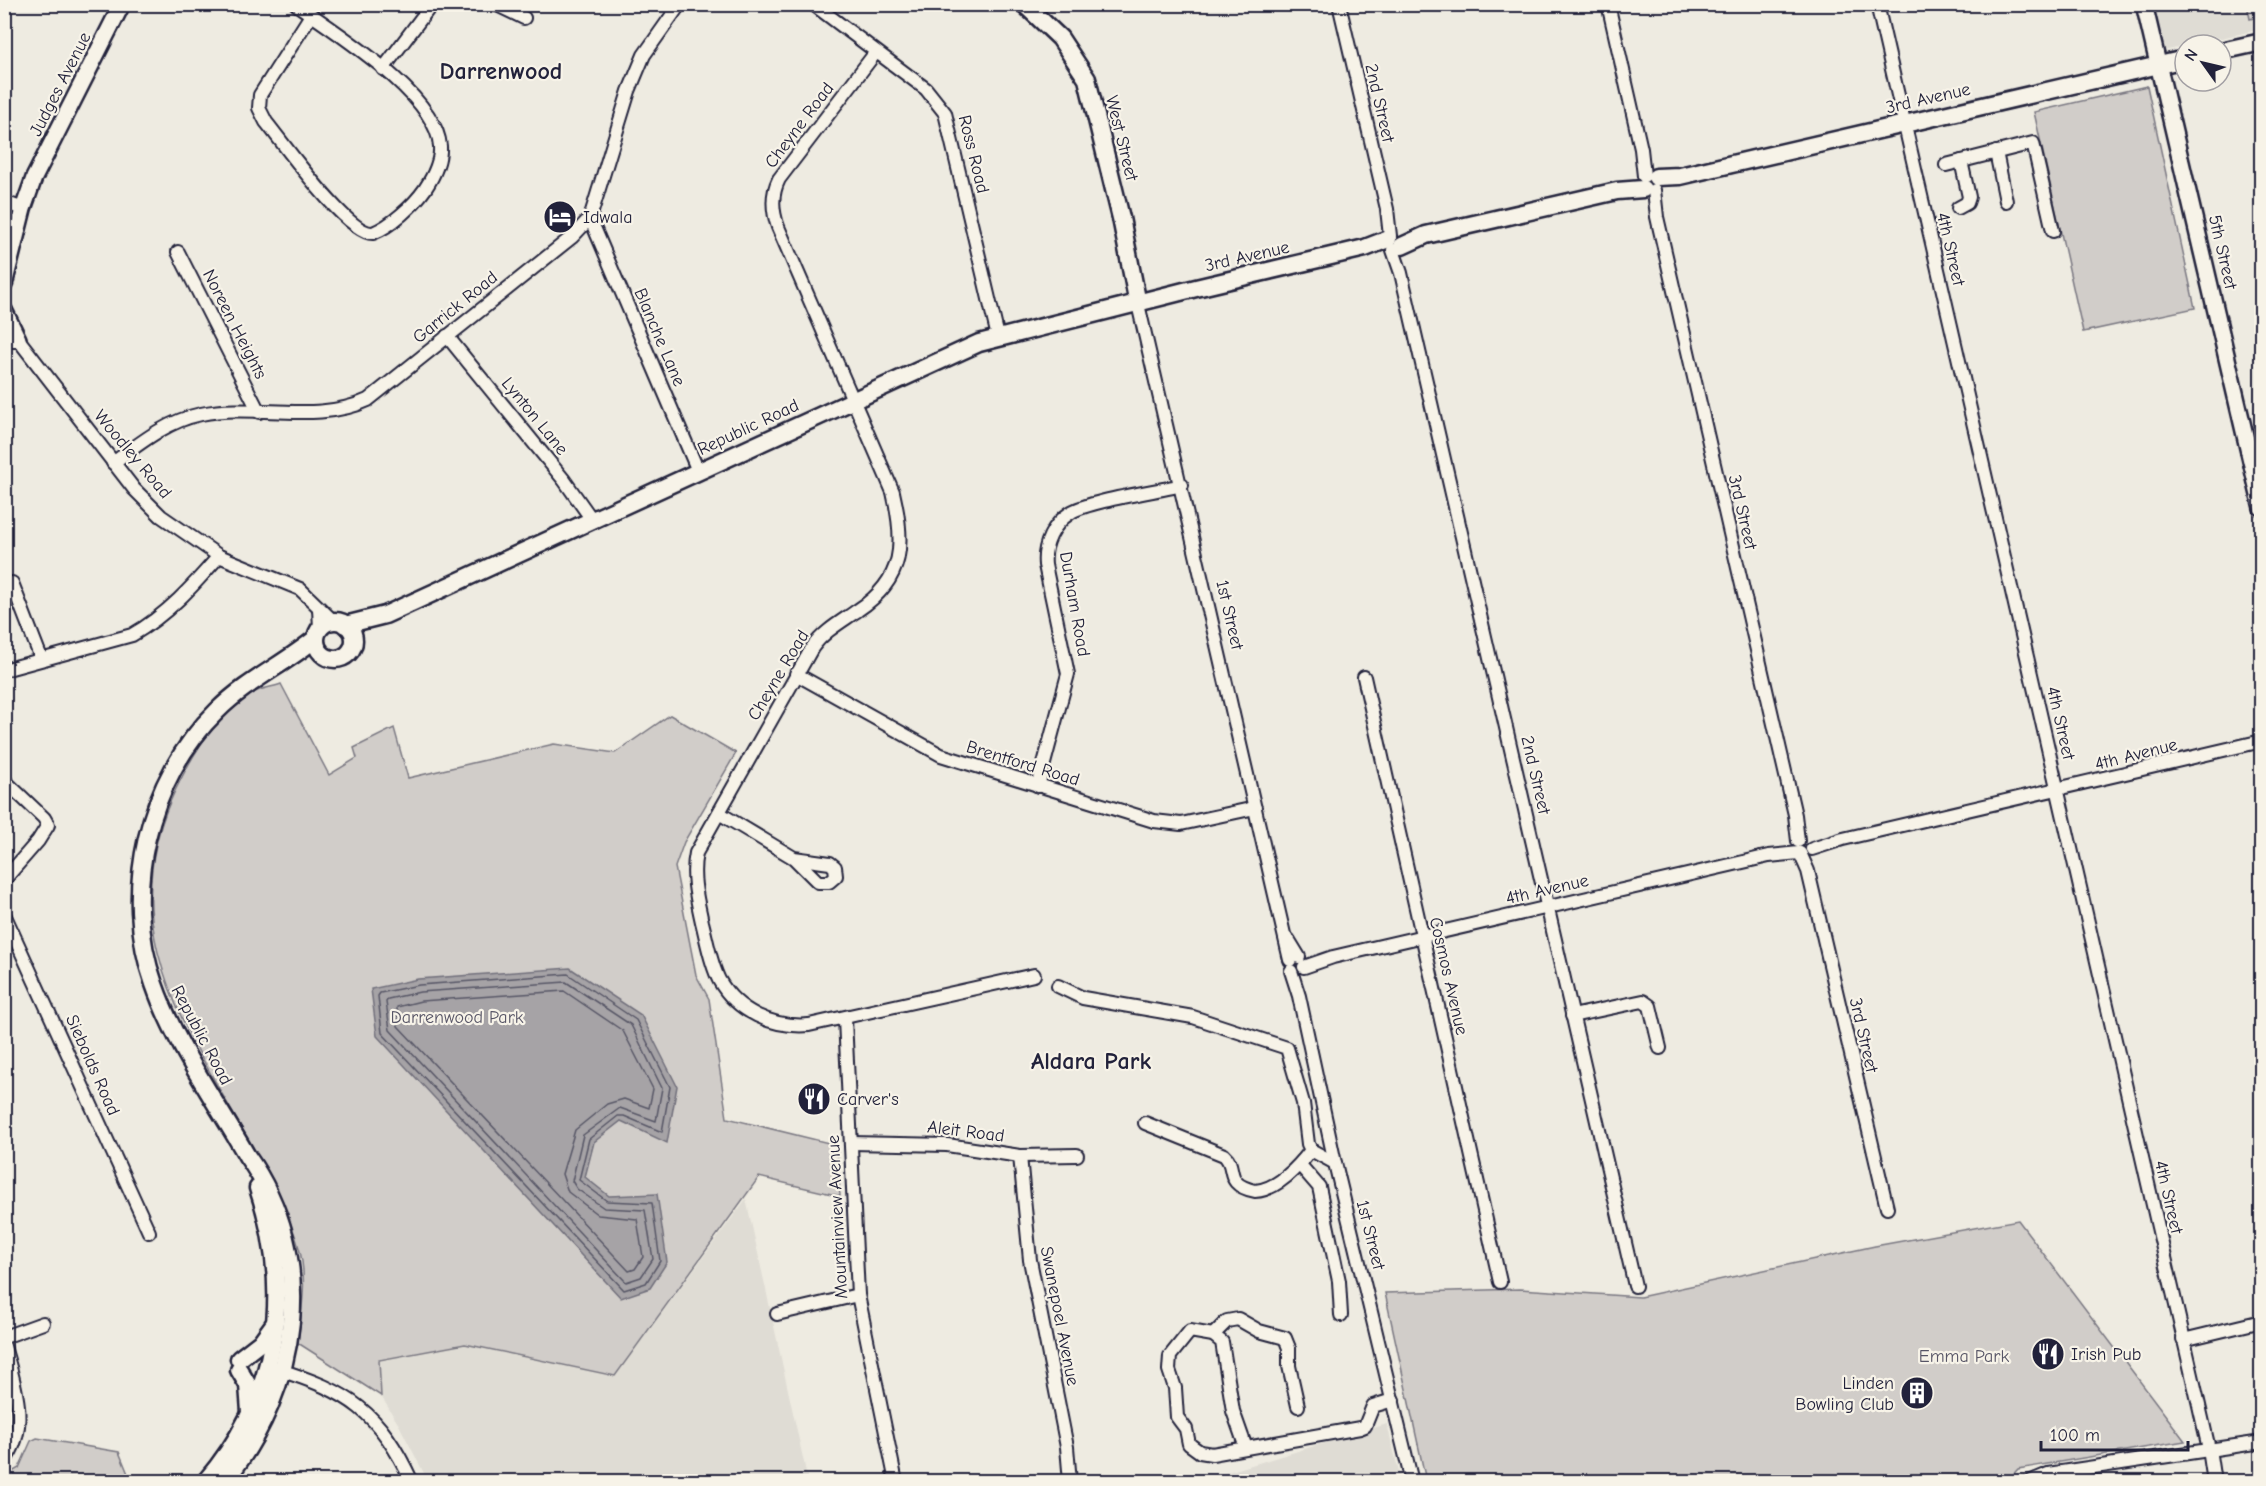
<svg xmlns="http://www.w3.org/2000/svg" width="2266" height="1486" viewBox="0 0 2266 1486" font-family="'Comic Neue',sans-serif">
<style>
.built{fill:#dfdcd4}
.green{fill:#d1cdc9;stroke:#7a7882;stroke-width:1.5}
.water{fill:#a6a3a6;stroke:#716f7b;stroke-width:1.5}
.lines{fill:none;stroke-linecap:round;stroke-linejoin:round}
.shore{stroke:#575666;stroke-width:1.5}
.minor-casing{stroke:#22223b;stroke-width:16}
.tertiary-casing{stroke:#22223b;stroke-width:20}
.secondary-casing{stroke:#22223b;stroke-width:21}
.minor{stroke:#f7f3e8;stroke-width:12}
.tertiary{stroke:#f7f3e8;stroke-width:15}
.secondary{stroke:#f7f3e8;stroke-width:16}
.labels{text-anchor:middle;stroke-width:4.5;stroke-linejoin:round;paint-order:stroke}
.street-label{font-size:18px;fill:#22223b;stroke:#f7f3e8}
.poi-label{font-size:18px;fill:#22223b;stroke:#f7f3e8;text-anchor:start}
.park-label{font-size:18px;fill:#575566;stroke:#f7f3e8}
.district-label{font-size:24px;font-weight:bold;fill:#22223b;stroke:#f7f3e8}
</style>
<rect width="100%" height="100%" fill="#eeebe1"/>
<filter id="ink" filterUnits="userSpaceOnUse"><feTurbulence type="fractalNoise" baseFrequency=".0167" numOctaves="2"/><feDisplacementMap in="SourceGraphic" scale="12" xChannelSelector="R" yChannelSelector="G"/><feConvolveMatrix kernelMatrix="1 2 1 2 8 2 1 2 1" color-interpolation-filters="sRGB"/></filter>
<g filter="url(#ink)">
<g class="built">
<polygon points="2149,5 2261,5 2261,29 2159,52"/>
<polygon points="746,1199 808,1481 428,1481 399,1425 381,1396 378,1360 465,1344 615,1376"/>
<polygon points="1387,1424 1401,1481 1195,1482"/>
</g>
<g class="green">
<polygon points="2247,5 2261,5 2261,16 2250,19"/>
<polygon points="2147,86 2195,308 2083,332 2034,112"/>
<path d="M 281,684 L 329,775 L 357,758 L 354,748 L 394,728 L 408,778 L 554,744 L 615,753 L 670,715 L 736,753 L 684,842 L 675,867 L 696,975 L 709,999 L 727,1118 L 837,1145 L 840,1196 L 759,1177 L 615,1376 L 465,1344 L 379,1360 L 381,1396 L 298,1343 C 301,1313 308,1278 299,1248 C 289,1213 271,1182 254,1150 C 185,1026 105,921 182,777 C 198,745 222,710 255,692 C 263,688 273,687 281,684 Z"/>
<polygon points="2018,1220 2185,1441 2018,1469 2007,1481 1426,1481 1385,1293 1520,1289 1640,1297 1875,1246"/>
<polygon points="37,1438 119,1452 131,1481 5,1481 5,1476 19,1468 31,1441"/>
</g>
<polygon class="water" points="570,968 641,1015 677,1086 667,1143 621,1121 594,1142 585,1177 609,1196 657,1194 667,1262 650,1288 621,1298 377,1036 371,989 418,979"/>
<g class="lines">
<g class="shore">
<polygon points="568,974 636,1020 670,1087 662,1132 624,1116 618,1116 589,1139 579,1180 607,1201 652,1203 660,1261 646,1283 624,1290 382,1033 378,996 380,993 419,985"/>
<polygon points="566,982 631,1025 662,1088 656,1121 620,1108 583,1135 572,1181 577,1189 604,1208 645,1210 653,1259 641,1277 626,1282 390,1030 386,1002 388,999 420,992"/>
<polygon points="564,991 623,1031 653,1089 649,1108 624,1099 607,1104 575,1130 562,1174 568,1192 598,1215 637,1219 643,1257 635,1269 629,1271 398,1026 397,1007 421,1001"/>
</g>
<g class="minor-casing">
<g id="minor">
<path d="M 296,4 C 336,33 436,94 440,146 C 441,160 433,177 425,189 C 414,205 391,226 373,233 C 348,235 284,144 266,122 L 259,108 L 260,95 L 311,15"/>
<polyline points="495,4 524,18"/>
<polyline points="813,4 926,89 945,113 998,337"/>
<polyline points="1339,4 1387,209 1390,236"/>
<polyline points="1608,4 1641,149 1644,176"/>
<polyline points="1877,4 2209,1449 2214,1482"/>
<path d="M 876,52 L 779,179 C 771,195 772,210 778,227 L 893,492 C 905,543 905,579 858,610 C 841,622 824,631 812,648 L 696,853 C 691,876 697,899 702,922 C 707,941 710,962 719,980 C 737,1012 773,1028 809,1025 L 1034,975"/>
<polyline points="383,69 432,4"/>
<polyline points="1996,152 2006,201"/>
<polyline points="1946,165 2033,143 2053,231"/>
<polyline points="1654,190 1657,217 1795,815 1798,841"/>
<polyline points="4,202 23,209"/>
<polyline points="1958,208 1967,203 1969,197 1961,161"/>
<polyline points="590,218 698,471"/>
<polyline points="1393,250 1401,273 1635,1286"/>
<polyline points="178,252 259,412"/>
<polyline points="1138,304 1290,960"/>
<polyline points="4,330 18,339 134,489 161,516 219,556 300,589 333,621"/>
<polyline points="447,336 564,480 593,521"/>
<path d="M 113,463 C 140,443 167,421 201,414 C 255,403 317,424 368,400 L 572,237 L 590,218 L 629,91 L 644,55 L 680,4"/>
<polyline points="12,583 41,658"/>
<polyline points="319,608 320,629"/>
<path d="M 4,670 L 132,635 C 167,615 193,586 219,556"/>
<polyline points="796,674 941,755 1154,821 1181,824 1255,808"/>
<polyline points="1364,677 1500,1282"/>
<polyline points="4,780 44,818 48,825 38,841 4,880"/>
<path d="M 1038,786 L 1068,674 L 1045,565 C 1043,545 1053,524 1070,513 C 1087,501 1158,491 1182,485"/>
<polyline points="719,813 794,858 830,863 835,867 836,876 829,882 818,882 794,858"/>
<polyline points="1812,849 1843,839 2262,741"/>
<polyline points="1800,853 1808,871 1887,1208"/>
<polyline points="4,914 149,1232"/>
<polyline points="1288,939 1299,957"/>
<polyline points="1304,967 1333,957 1769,856 1799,853"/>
<polyline points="1291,971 1299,996 1335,1163 1412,1482"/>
<polyline points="1058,986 1083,998 1193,1017 1287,1048 1303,1103 1308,1144 1311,1150 1335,1163"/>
<polyline points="1572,1016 1643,1001 1650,1006 1660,1048"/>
<polyline points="845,1019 858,1295 896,1482"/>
<path d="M 1145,1123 L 1224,1155 C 1238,1167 1222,1184 1255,1191 C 1277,1190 1299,1166 1311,1150"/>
<polyline points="851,1143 947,1145 1020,1156 1077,1155"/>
<polyline points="1020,1156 1030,1260 1067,1447 1070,1482"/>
<polyline points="1300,1165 1319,1187 1339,1281 1341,1315"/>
<polyline points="777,1314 858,1295"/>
<polyline points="1213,1335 1227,1321 1238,1319 1259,1331 1285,1338 1289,1348 1289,1366 1298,1406"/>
<polyline points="4,1337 43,1323"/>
<polyline points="2183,1340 2262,1321"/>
<path d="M 4,1346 C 14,1383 31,1427 4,1461"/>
<path d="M 276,1369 C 349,1391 380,1412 412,1482"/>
<polyline points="1246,1448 1233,1411 1222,1342 1213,1335 1190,1331 1170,1356 1169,1370 1175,1388 1177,1417 1186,1429 1189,1444 1200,1452 1212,1454 1360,1428 1365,1426 1373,1406 1393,1400"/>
<polyline points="2029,1482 2048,1474 2262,1442"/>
</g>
</g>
<g class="tertiary-casing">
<g id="tertiary">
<polyline points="2144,4 2262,508"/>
<polyline points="4,285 23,209 34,178 122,4"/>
<polyline points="4,310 18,339 4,339"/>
</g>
</g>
<g class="secondary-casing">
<g id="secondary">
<polyline points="1024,4 1060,38 1087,79 1121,218 1138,304"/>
<polyline points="2221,51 2262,42"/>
<polyline points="1656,177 1680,176 2185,59"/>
<polyline points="1402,246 1426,235 1617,191 1643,189"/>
<circle cx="335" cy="640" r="19"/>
<polyline points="345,625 385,615 979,343 1196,288 1365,248 1388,239"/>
<polyline points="239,1359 261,1342 274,1324"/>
<polyline points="239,1370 248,1385 250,1412"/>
<path d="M 205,1482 C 279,1396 293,1294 258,1188"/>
<path d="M 224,1482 C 300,1388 319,1257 247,1156 C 215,1100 175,1045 154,984 C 121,892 147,779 217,711 C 247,681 283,665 315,639"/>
</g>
</g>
<use href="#minor" class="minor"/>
<use href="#tertiary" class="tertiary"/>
<use href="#secondary" class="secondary"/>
</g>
</g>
<defs>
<g id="hotel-disc" transform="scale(1.725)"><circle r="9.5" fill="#22223b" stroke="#f7f3e8"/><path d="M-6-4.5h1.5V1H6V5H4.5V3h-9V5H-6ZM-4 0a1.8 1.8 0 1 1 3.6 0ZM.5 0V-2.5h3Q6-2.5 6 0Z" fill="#fff"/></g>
<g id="restaurant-disc" transform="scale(1.725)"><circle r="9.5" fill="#22223b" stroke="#f7f3e8"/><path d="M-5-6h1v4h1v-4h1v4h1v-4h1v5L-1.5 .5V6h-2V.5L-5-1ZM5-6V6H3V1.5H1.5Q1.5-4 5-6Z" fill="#fff"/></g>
<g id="building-disc" transform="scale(1.725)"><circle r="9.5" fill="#22223b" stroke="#f7f3e8"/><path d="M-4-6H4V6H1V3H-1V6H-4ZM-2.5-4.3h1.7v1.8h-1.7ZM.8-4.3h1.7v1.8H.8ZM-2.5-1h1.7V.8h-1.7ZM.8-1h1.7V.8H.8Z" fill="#fff"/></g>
</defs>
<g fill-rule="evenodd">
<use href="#hotel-disc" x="560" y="217"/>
<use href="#restaurant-disc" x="814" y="1099"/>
<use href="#restaurant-disc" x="2048" y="1354"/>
<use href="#building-disc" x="1917" y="1393"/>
</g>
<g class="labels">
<g class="street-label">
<text transform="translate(60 84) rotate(-63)" y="6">Judges Avenue</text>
<text transform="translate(1928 98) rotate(-13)" y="6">3rd Avenue</text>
<text transform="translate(1380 103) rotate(77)" y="6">2nd Street</text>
<text transform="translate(799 125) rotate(-53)" y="6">Cheyne Road</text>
<text transform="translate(1122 138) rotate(76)" y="6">West Street</text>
<text transform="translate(974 154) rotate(76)" y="6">Ross Road</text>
<text transform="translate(1951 249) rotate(77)" y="6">4th Street</text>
<text transform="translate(2223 252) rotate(77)" y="6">5th Street</text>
<text transform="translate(1247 256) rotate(-13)" y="6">3rd Avenue</text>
<text transform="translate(455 307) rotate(-39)" y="6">Garrick Road</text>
<text transform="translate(235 324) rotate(63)" y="6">Noreen Heights</text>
<text transform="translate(660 337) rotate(67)" y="6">Blanche Lane</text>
<text transform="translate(535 416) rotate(51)" y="6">Lynton Lane</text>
<text transform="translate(748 427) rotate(-25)" y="6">Republic Road</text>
<text transform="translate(133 454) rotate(50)" y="6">Woodley Road</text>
<text transform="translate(1743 512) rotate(77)" y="6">3rd Street</text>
<text transform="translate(1075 604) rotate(80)" y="6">Durham Road</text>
<text transform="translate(1230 615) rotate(77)" y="6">1st Street</text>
<text transform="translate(778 675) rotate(-59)" y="6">Cheyne Road</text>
<text transform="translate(2061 723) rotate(77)" y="6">4th Street</text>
<text transform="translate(2136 754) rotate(-14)" y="6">4th Avenue</text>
<text transform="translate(1023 763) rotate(17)" y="6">Brentford Road</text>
<text transform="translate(1536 775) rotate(77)" y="6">2nd Street</text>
<text transform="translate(1547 889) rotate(-13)" y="6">4th Avenue</text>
<text transform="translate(1449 976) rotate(77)" y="6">Cosmos Avenue</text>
<text transform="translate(202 1035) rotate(62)" y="6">Republic Road</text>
<text transform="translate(1864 1035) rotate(77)" y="6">3rd Street</text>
<text transform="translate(93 1065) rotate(66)" y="6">Siebolds Road</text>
<text transform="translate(966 1131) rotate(7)" y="6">Aleit Road</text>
<text transform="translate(2169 1197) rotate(77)" y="6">4th Street</text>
<text transform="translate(837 1217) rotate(-93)" y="6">Mountainview Avenue</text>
<text transform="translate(1371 1235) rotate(76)" y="6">1st Street</text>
<text transform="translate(1060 1316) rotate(79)" y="6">Swanepoel Avenue</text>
</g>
<g class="poi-label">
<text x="583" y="223">Idwala</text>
<text x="837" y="1105">Carver's</text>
<text x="2071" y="1360">Irish Pub</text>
<text x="1894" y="1389" text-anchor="end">Linden<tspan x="1894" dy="21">Bowling Club</tspan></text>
</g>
<g class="park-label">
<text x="457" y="1023">Darrenwood Park</text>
<text x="1964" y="1362">Emma Park</text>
</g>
<g class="district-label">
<text x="501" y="79">Darrenwood</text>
<text x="1091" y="1069">Aldara Park</text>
</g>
</g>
<rect width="2266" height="1486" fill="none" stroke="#f7f3e8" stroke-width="24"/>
<rect x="12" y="12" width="2242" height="1462" fill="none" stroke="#22223b" stroke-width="2" filter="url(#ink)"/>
<g transform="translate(2203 63) rotate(304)"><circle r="28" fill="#f7f3e8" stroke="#a29fa3" stroke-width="1.5"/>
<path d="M0-4.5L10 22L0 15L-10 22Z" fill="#22223b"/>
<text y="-9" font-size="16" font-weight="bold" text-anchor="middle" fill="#22223b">N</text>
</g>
<path d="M2041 1441v9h147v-9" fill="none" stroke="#22223b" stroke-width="3"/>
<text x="2050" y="1441" font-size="18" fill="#22223b" stroke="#f7f3e8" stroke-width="4.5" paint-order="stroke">100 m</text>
</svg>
